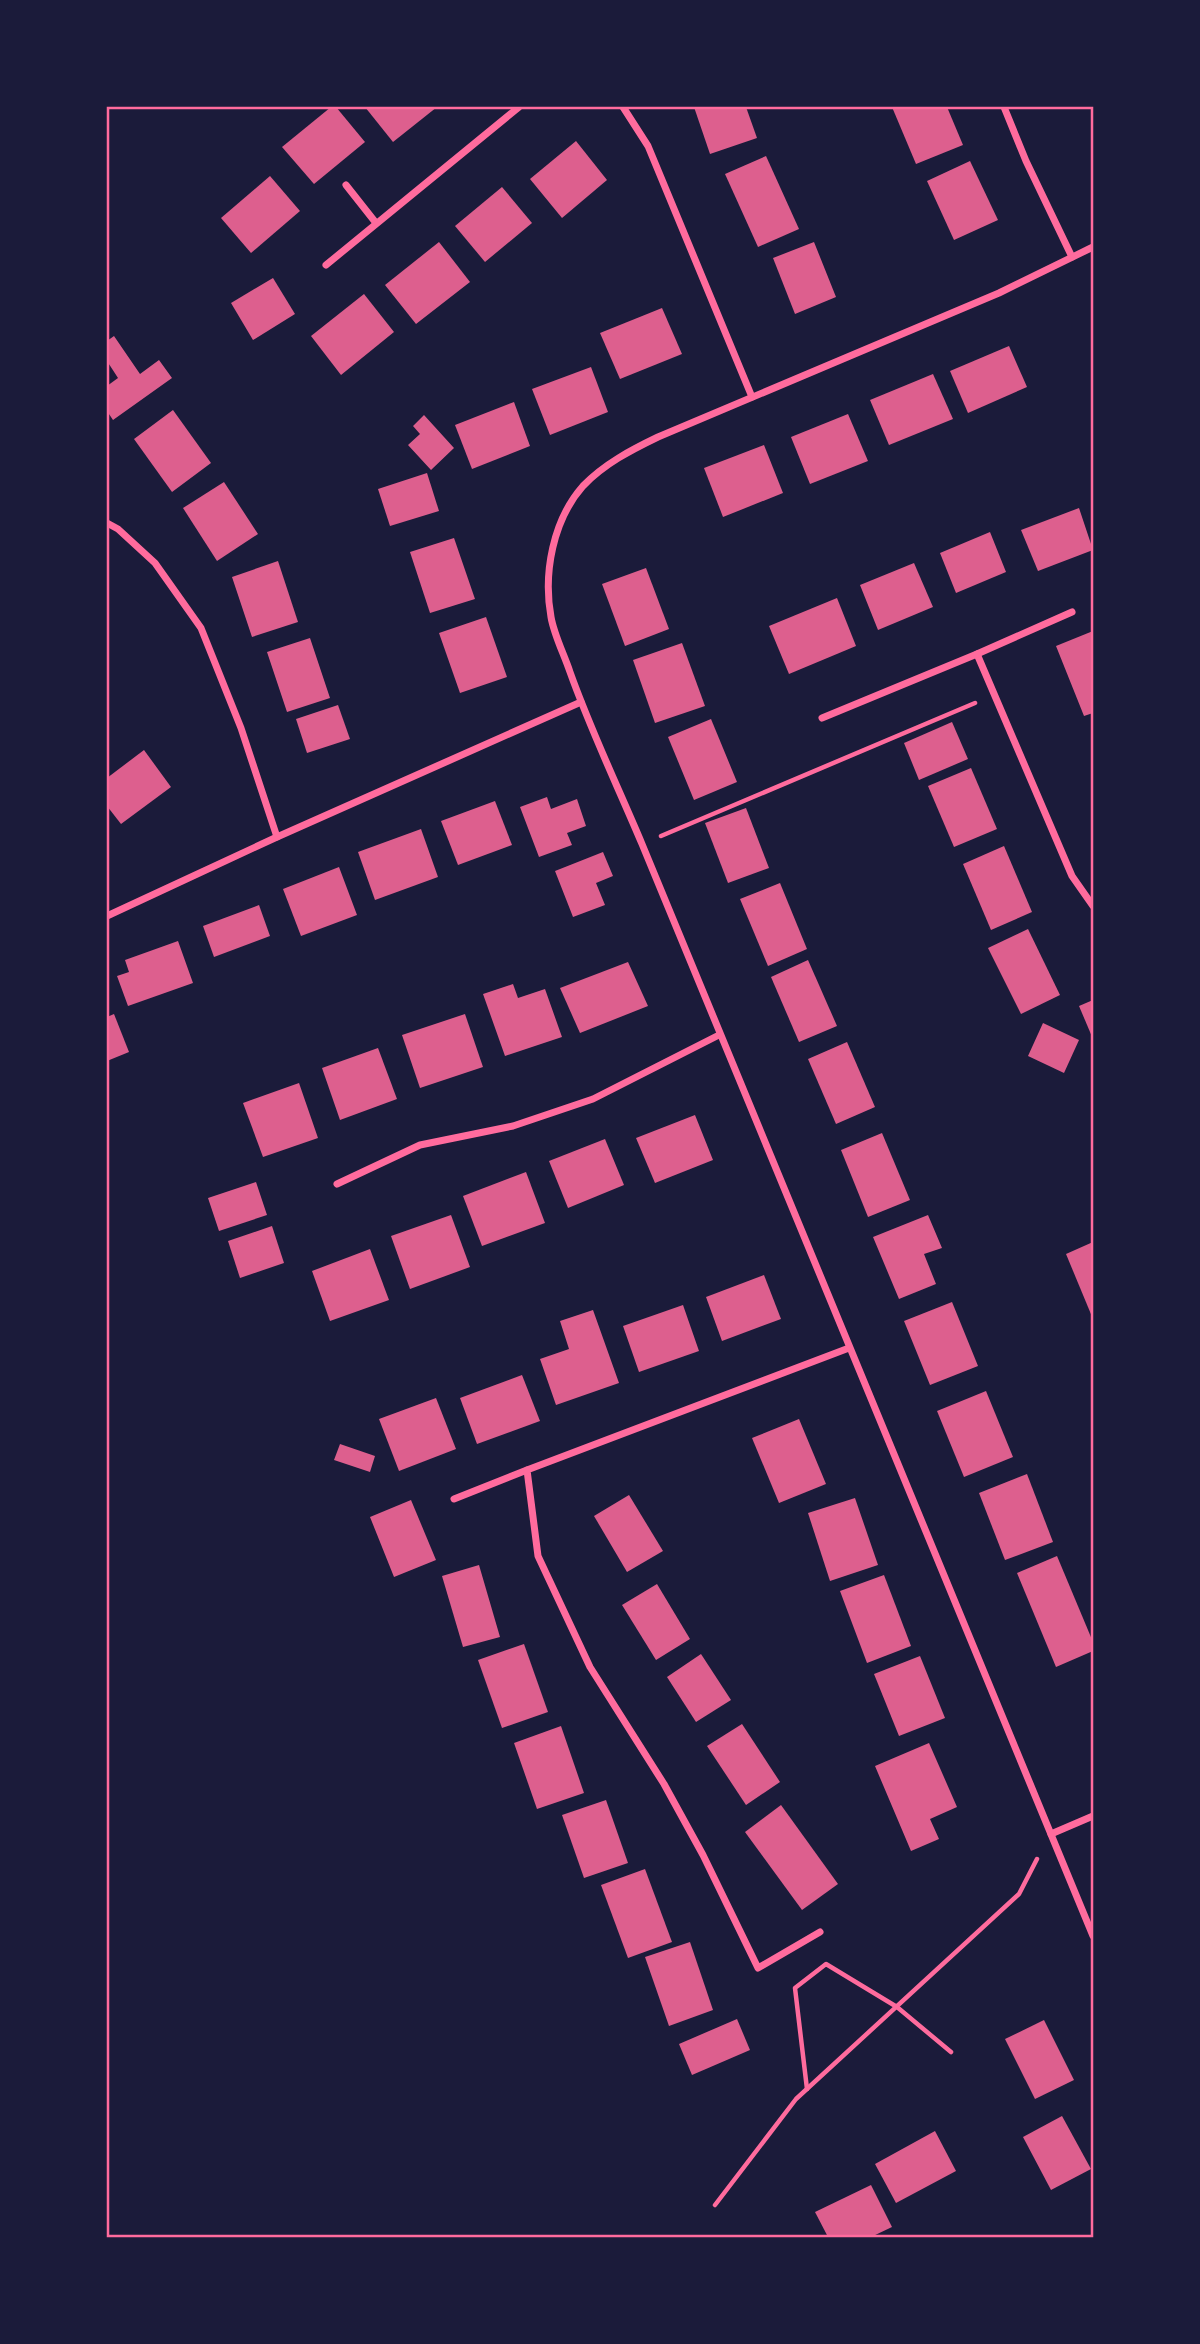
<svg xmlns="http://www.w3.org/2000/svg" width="1200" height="2344" viewBox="0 0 1200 2344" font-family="'Work Sans',sans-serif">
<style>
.building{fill:#dd5f8e}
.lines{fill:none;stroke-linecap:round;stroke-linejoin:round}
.path{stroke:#ff6b9d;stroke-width:4.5}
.minor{stroke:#ff6b9d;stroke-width:7}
.neatline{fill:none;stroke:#ff6b9d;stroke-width:2.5}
</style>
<rect width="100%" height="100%" fill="#1b1b3a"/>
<g class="building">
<polygon points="331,107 336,107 365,142 314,184 282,147"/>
<polygon points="365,107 437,107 393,142"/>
<polygon points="694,107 746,107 757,138 710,154"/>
<polygon points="892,107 947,107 963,145 916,164"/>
<polygon points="576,141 607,180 562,218 530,179"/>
<polygon points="766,156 799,229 758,247 725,174"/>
<polygon points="970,161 998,220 954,240 927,181"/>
<polygon points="270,176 300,211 251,253 221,218"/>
<polygon points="502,187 532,223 485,262 455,226"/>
<polygon points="439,242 470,282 416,324 385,285"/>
<polygon points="814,242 836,297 795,314 773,258"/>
<polygon points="273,278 295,314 253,340 231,303"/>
<polygon points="364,294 394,332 341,375 311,336"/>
<polygon points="662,308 682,354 620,379 600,333"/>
<polygon points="114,336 140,374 159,360 172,378 113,420 107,411 107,386 118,378 107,361 107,341"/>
<polygon points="1009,346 1027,387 968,413 950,371"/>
<polygon points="591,367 608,412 550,435 532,389"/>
<polygon points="933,374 953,419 889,445 870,400"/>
<polygon points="514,402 530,446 472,469 455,425"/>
<polygon points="173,410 211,463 172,492 134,439"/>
<polygon points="848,414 868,461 810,484 791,437"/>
<polygon points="424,415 454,448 431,470 408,445 420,434 413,426"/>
<polygon points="764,445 783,493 723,517 704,468"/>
<polygon points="427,473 439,511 390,526 378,489"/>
<polygon points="224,482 258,534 217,561 183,508"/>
<polygon points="1079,508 1093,550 1038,571 1021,530"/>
<polygon points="990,532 1006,572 956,593 940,553"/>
<polygon points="454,538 475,599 430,613 410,552"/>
<polygon points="278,561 298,622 252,637 232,577"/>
<polygon points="914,563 933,607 878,630 860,585"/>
<polygon points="646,568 669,629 625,646 602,584"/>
<polygon points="837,598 856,646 789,674 769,626"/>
<polygon points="486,617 507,677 460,693 439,633"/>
<polygon points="1093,631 1093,713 1084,716 1056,646"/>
<polygon points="310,638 330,698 287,712 267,652"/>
<polygon points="682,643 705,706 655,723 633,660"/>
<polygon points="338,705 350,739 307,753 296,719"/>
<polygon points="711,719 737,782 694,800 668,737"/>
<polygon points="952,722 968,759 919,780 904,743"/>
<polygon points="144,750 171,787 121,824 107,806 107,778"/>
<polygon points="971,768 997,829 954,847 928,786"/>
<polygon points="547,797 551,809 577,799 586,826 567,833 572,845 539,857 520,807"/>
<polygon points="495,801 512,845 458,865 441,821"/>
<polygon points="746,808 769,868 728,883 705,823"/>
<polygon points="421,829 438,877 375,900 358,852"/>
<polygon points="1004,846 1032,912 991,930 963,864"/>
<polygon points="603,852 613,876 596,883 605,905 573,917 555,871"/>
<polygon points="339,867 357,915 301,936 283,889"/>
<polygon points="780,883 807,949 768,966 740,899"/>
<polygon points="259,905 270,936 214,957 203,926"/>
<polygon points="1028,929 1060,995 1021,1014 988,948"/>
<polygon points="178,941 193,983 128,1006 117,976 129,972 125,960"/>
<polygon points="808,960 837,1026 799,1042 771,977"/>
<polygon points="628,962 648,1006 580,1033 560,988"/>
<polygon points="513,984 518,998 545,989 562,1037 505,1056 483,994"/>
<polygon points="1093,1000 1093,1039 1079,1006"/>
<polygon points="114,1014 129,1052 107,1061 107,1017"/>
<polygon points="465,1014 483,1067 420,1088 402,1035"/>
<polygon points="1043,1023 1079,1040 1064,1073 1028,1056"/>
<polygon points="847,1042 875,1107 836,1124 808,1059"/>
<polygon points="378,1048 397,1099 340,1120 322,1068"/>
<polygon points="299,1083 318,1138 263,1157 243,1103"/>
<polygon points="695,1115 713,1160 655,1183 636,1138"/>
<polygon points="882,1133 910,1200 868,1217 841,1150"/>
<polygon points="605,1139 624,1185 568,1208 549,1161"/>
<polygon points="526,1172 545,1223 482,1246 463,1196"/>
<polygon points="256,1182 267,1215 219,1231 208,1198"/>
<polygon points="451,1215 470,1267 410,1289 391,1236"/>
<polygon points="928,1215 942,1248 924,1254 936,1284 899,1299 873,1237"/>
<polygon points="272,1226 284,1263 240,1278 228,1241"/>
<polygon points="1093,1242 1093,1319 1066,1254"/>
<polygon points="370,1249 389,1300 330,1321 312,1271"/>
<polygon points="764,1275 781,1319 722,1341 706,1297"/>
<polygon points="952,1302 978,1366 930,1385 904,1321"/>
<polygon points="683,1305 699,1351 639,1372 623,1326"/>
<polygon points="593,1310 619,1383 556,1405 540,1359 569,1349 560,1321"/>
<polygon points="522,1375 540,1421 477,1444 460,1398"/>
<polygon points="986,1391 1013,1457 964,1477 937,1411"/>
<polygon points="436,1398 456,1449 399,1471 379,1419"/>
<polygon points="799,1419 826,1484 779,1503 752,1438"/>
<polygon points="340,1444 375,1456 370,1472 334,1460"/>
<polygon points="1027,1474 1053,1542 1005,1560 979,1493"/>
<polygon points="629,1495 663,1551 627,1572 594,1516"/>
<polygon points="855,1498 878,1565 830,1581 808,1513"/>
<polygon points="411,1500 436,1560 394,1577 370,1517"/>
<polygon points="1057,1556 1093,1642 1093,1651 1056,1667 1017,1573"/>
<polygon points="479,1565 500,1637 463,1647 442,1576"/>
<polygon points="884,1575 911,1646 867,1663 840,1591"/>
<polygon points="657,1584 690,1639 656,1660 622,1605"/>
<polygon points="524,1644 548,1712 502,1728 478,1660"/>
<polygon points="701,1654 731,1700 696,1722 667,1677"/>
<polygon points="920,1656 945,1718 899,1736 874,1674"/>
<polygon points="742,1724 780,1782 746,1805 707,1746"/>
<polygon points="561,1726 584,1793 537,1809 514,1743"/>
<polygon points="929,1743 957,1807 930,1819 939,1839 911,1851 875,1766"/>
<polygon points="606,1800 628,1863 584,1878 562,1815"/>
<polygon points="781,1805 838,1884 802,1910 745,1832"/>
<polygon points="645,1869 672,1942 628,1958 601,1885"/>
<polygon points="690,1942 713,2010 669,2026 645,1957"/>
<polygon points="737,2019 750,2050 692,2075 679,2044"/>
<polygon points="1044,2020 1074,2080 1035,2099 1005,2039"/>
<polygon points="1062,2116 1091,2169 1051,2190 1023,2137"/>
<polygon points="935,2131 956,2171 896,2203 875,2164"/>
<polygon points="871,2185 892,2227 871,2237 828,2237 815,2212"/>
</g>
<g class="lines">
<g class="path">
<polyline points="661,836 975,703"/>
<polyline points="807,2089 795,1988 826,1964 897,2007 951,2052"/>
<polyline points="715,2205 796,2099 1019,1894 1037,1859"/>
</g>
<g class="minor">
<polyline points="623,107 648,146 752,397"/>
<polyline points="1004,107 1026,161 1072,257"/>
<polyline points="346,185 376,223"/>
<path d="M 1093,247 L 999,293 L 658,437 C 631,450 604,464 583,486 C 553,520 543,573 551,617 C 554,635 564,654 570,672 C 591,731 618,787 642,844 L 1093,1936"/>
<polyline points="326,265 519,107"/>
<polyline points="107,523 118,529 155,563 201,628 241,728 277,837"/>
<polyline points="977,654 1072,876 1093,906"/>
<polyline points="822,718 977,654 1072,612"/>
<polyline points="107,916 277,837 581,702"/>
<polyline points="337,1184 420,1145 513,1126 593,1099 719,1035"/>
<polyline points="454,1499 527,1470"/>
<polyline points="1051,1834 1093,1816"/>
<polyline points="820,1932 758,1968 703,1855 664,1784 590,1667 538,1556 527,1470 849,1348"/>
</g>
</g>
<rect width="1200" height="2344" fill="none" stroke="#1b1b3a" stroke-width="217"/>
<rect x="108" y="108" width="984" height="2128" class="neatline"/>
</svg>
